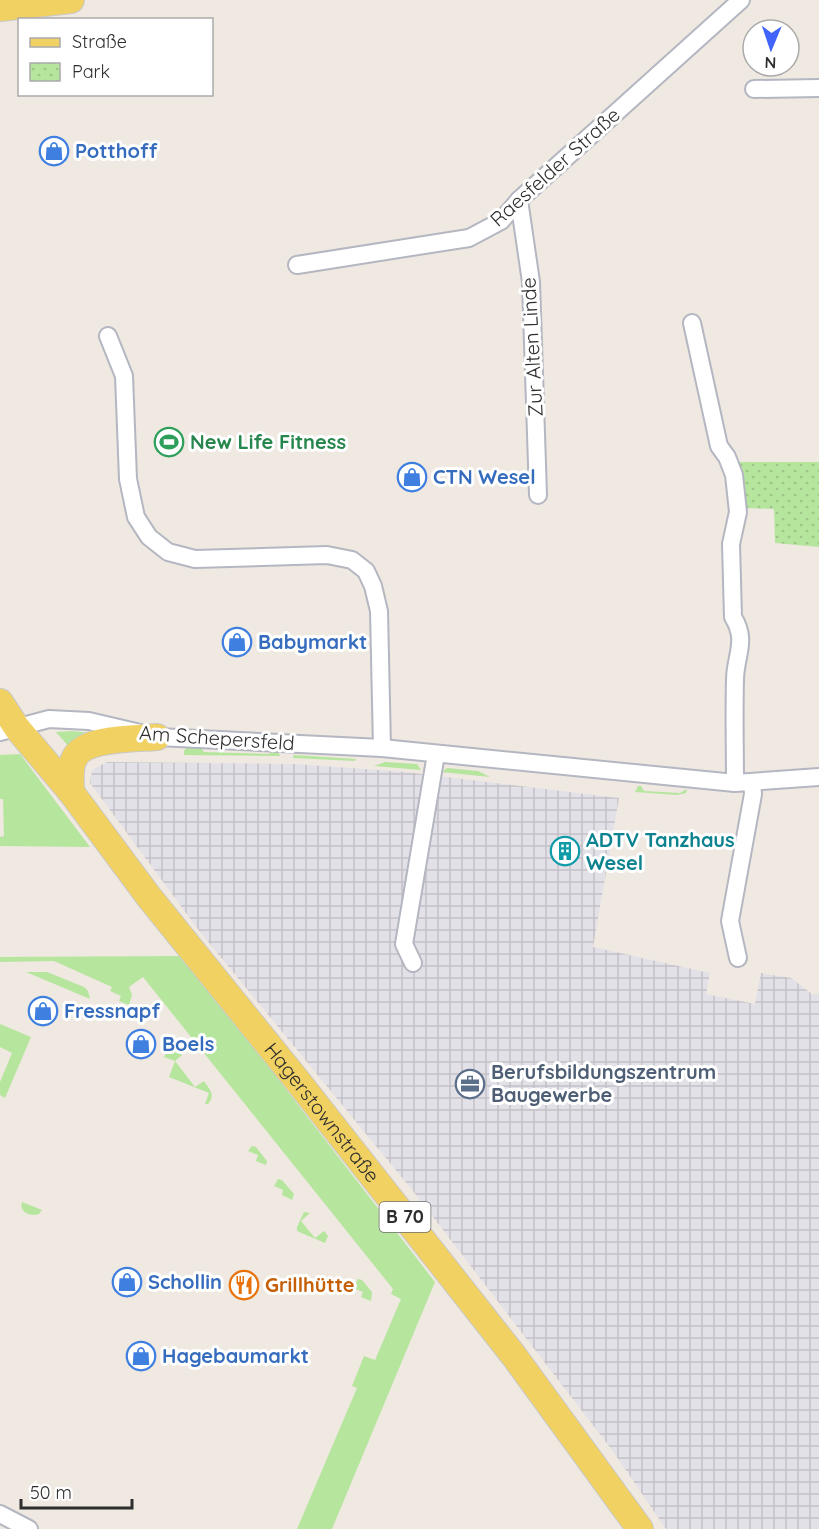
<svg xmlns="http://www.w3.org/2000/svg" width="819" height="1529" viewBox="0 0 819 1529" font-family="Quicksand,sans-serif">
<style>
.industrial{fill:url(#industrial-grid)}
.grass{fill:#b6e59e}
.park{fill:url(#park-dots)}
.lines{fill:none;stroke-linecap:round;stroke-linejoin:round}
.minor-casing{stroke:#b4b7c1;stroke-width:20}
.primary-casing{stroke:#c9c9c9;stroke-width:28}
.minor{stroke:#fff;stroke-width:16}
.primary{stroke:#f2d163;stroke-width:26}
.labels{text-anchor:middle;stroke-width:6;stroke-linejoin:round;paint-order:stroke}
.shield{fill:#fff;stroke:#6d6d6d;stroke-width:1.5}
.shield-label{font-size:18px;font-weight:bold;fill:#2e2e2e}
.shop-label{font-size:20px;font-weight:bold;fill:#366cbe;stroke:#fff;text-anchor:start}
.street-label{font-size:20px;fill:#2e2e2e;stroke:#fff}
.leisure-label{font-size:20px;font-weight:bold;fill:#27864d;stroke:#fff;text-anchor:start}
.culture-label{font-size:20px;font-weight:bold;fill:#0d838f;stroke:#fff;text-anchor:start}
.service-label{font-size:20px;font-weight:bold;fill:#4e5e75;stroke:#fff;text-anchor:start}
.food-label{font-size:20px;font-weight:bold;fill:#c56008;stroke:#fff;text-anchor:start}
</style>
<defs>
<pattern id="industrial-grid" width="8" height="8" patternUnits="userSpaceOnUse" patternTransform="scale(1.5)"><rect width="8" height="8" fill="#e3e1e8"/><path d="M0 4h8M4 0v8" fill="none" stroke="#c3c1c7"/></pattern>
<pattern id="park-dots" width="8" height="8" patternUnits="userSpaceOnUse" patternTransform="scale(1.5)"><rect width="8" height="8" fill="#b6e59e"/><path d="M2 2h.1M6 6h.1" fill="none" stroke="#9dc588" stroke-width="1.8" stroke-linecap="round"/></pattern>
</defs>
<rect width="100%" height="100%" fill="#efe9e1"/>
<polygon class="industrial" points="107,762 295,764 406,772 619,798 593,947 710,973 706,994 755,1004 761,973 791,978 812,994 819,994 819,1529 666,1529 612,1450 413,1191 200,932 90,783 92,770"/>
<g class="grass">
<polygon points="71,731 92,733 71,749 56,732"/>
<polygon points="200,747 204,752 269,754 274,750 278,750 280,756 184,755 184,751 186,748"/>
<polygon points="20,754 90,847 0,846 0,837 4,836 3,799 0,799 0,755"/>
<polygon points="294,755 356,759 355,761 293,758"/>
<polygon points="385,762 417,764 421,770 374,766"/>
<polygon points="447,768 478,771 490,777 442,772"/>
<polygon points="638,786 641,786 644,791 680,793 687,789 686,793 677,795 635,792"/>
<polygon points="183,956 435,1282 332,1529 297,1529 357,1388 352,1386 364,1356 375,1360 401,1299 391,1294 393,1289 143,977 129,987 132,995 129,1005 119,1001 121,996 110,991 112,987 54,961 0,962 0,957"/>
<polygon points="26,972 47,972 84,987 88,991 90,999"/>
<polygon points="0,1024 31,1037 5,1098 0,1095 0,1082 12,1053 0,1047"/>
<path d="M 169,1047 L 175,1047 L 182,1055 L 175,1061 L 195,1087 L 204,1081 C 210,1090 216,1095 208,1104 L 205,1104 L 209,1093 L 169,1077 L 175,1061 L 164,1057 Z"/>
<polygon points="252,1146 256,1147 267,1161 266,1165 256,1161 258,1155 248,1151"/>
<polygon points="278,1179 282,1180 294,1194 292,1200 282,1195 283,1190 274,1186"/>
<path d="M 22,1202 L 42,1210 L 39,1214 C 30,1217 19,1212 22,1202 Z"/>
<polygon points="304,1212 310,1213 301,1221 315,1238 324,1231 328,1236 325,1243 297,1231 297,1227"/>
<polygon points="358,1279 362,1280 372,1292 371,1301 361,1297 363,1292 353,1288"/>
</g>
<polygon class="park" points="736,462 819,462 819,547 775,543 774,509 745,508"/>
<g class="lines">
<g class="minor-casing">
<g id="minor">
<polyline points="754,89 819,88"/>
<polyline points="519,200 531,282 538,495"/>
<polyline points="297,265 469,238 501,221 519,200 741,0"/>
<path d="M 692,323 L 719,446 L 727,457 L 734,475 L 738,512 L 731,544 L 733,617 C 748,641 735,656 735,680 C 734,714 735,749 735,783"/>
<polyline points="108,336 124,376 128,479 136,517 149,537 168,552 195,559 327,555 352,560 366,571 373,586 379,611 382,748"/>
<polyline points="0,732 49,719 89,721 157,737 382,748 735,783 819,777"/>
<polyline points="738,958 730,921 753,794 752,783"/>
<polyline points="413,963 404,944 436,754"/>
<polyline points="0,1514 29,1529"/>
</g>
</g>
<g class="primary-casing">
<g id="primary">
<polyline points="0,8 71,0"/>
<path id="s1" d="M 0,702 L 17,728 L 71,792 L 149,897 L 296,1079 L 514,1356 L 640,1529"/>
<path d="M 71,792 C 71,781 69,769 74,759 C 83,737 136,739 157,737"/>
</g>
</g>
<use href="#minor" class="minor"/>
<use href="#primary" class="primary"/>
</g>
<defs>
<g id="shop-ring" transform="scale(1.5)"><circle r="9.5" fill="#fff" stroke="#3f7fe0" stroke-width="1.5"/><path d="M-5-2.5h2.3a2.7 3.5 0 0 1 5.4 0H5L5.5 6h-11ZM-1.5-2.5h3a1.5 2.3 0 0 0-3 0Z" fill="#3f7fe0"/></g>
<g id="stadium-ring" transform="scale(1.5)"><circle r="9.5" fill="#fff" stroke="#2e9e5b" stroke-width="1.5"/><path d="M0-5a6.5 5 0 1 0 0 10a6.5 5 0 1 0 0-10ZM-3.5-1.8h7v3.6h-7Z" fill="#2e9e5b"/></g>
<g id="building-ring" transform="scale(1.5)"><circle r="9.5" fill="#fff" stroke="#0f9aa8" stroke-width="1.5"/><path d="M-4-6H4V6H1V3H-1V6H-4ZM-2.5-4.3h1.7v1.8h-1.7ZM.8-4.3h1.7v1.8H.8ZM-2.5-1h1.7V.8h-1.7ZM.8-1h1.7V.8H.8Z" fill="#0f9aa8"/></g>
<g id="office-ring" transform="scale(1.5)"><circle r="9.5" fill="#fff" stroke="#5c6f8a" stroke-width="1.5"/><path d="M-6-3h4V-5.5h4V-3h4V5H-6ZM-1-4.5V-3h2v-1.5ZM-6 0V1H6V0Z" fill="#5c6f8a"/></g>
<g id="restaurant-ring" transform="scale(1.5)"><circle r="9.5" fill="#fff" stroke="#e8710a" stroke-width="1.5"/><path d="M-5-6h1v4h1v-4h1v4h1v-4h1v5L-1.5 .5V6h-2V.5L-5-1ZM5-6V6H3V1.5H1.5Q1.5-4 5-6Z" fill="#e8710a"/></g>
</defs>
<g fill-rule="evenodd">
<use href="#shop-ring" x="54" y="151"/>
<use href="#stadium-ring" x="169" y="442"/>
<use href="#shop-ring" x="412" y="477"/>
<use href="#shop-ring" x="237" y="642"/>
<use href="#building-ring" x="565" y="851"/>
<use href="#shop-ring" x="43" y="1011"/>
<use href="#shop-ring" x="141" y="1044"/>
<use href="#office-ring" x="470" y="1084"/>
<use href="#shop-ring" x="127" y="1282"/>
<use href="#restaurant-ring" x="244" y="1285"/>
<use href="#shop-ring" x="141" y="1356"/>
</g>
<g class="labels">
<rect class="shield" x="379.5" y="1202" width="51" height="30" rx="4.5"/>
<g class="shield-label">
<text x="405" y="1223">B 70</text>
</g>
<g class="shop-label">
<text x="75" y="158">Potthoff</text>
<text x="433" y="484">CTN Wesel</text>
<text x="258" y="649">Babymarkt</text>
<text x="64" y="1018">Fressnapf</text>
<text x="162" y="1051">Boels</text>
<text x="148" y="1289">Schollin</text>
<text x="162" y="1363">Hagebaumarkt</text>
</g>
<g class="street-label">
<text transform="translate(555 167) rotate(-42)" y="7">Raesfelder Straße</text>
<text transform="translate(532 347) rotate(-93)" y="7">Zur Alten Linde</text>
<text transform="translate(217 738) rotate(4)" y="7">Am Schepersfeld</text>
<text dy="7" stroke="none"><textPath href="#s1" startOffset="522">Hagerstownstraße</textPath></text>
</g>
<g class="leisure-label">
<text x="190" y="449">New Life Fitness</text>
</g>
<g class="culture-label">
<text x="586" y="847">ADTV Tanzhaus<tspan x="586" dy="23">Wesel</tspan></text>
</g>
<g class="service-label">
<text x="491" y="1079">Berufsbildungszentrum<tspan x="491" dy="23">Baugewerbe</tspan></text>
</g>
<g class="food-label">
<text x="265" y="1292">Grillhütte</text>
</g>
</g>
<rect x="18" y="18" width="195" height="78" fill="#ffffff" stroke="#ababab" stroke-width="1.5"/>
<rect x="30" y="38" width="30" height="9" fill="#f2d163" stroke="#ababab" stroke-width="1.5"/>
<text x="72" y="48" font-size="18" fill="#2e2e2e">Straße</text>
<rect x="30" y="63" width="30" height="18" fill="url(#park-dots)" stroke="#ababab" stroke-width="1.5"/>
<text x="72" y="78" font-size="18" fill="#2e2e2e">Park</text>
<g transform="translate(771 48) rotate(182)"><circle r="28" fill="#ffffff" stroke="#ababab" stroke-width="1.5"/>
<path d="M0-4.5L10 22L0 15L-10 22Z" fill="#4264fb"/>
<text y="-9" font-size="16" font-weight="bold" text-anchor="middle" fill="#2e2e2e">N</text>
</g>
<path d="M21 1499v9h111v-9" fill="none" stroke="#2e2e2e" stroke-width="3"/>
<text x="30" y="1499" font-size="18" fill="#2e2e2e" stroke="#ffffff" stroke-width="4.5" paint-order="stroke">50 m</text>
</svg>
